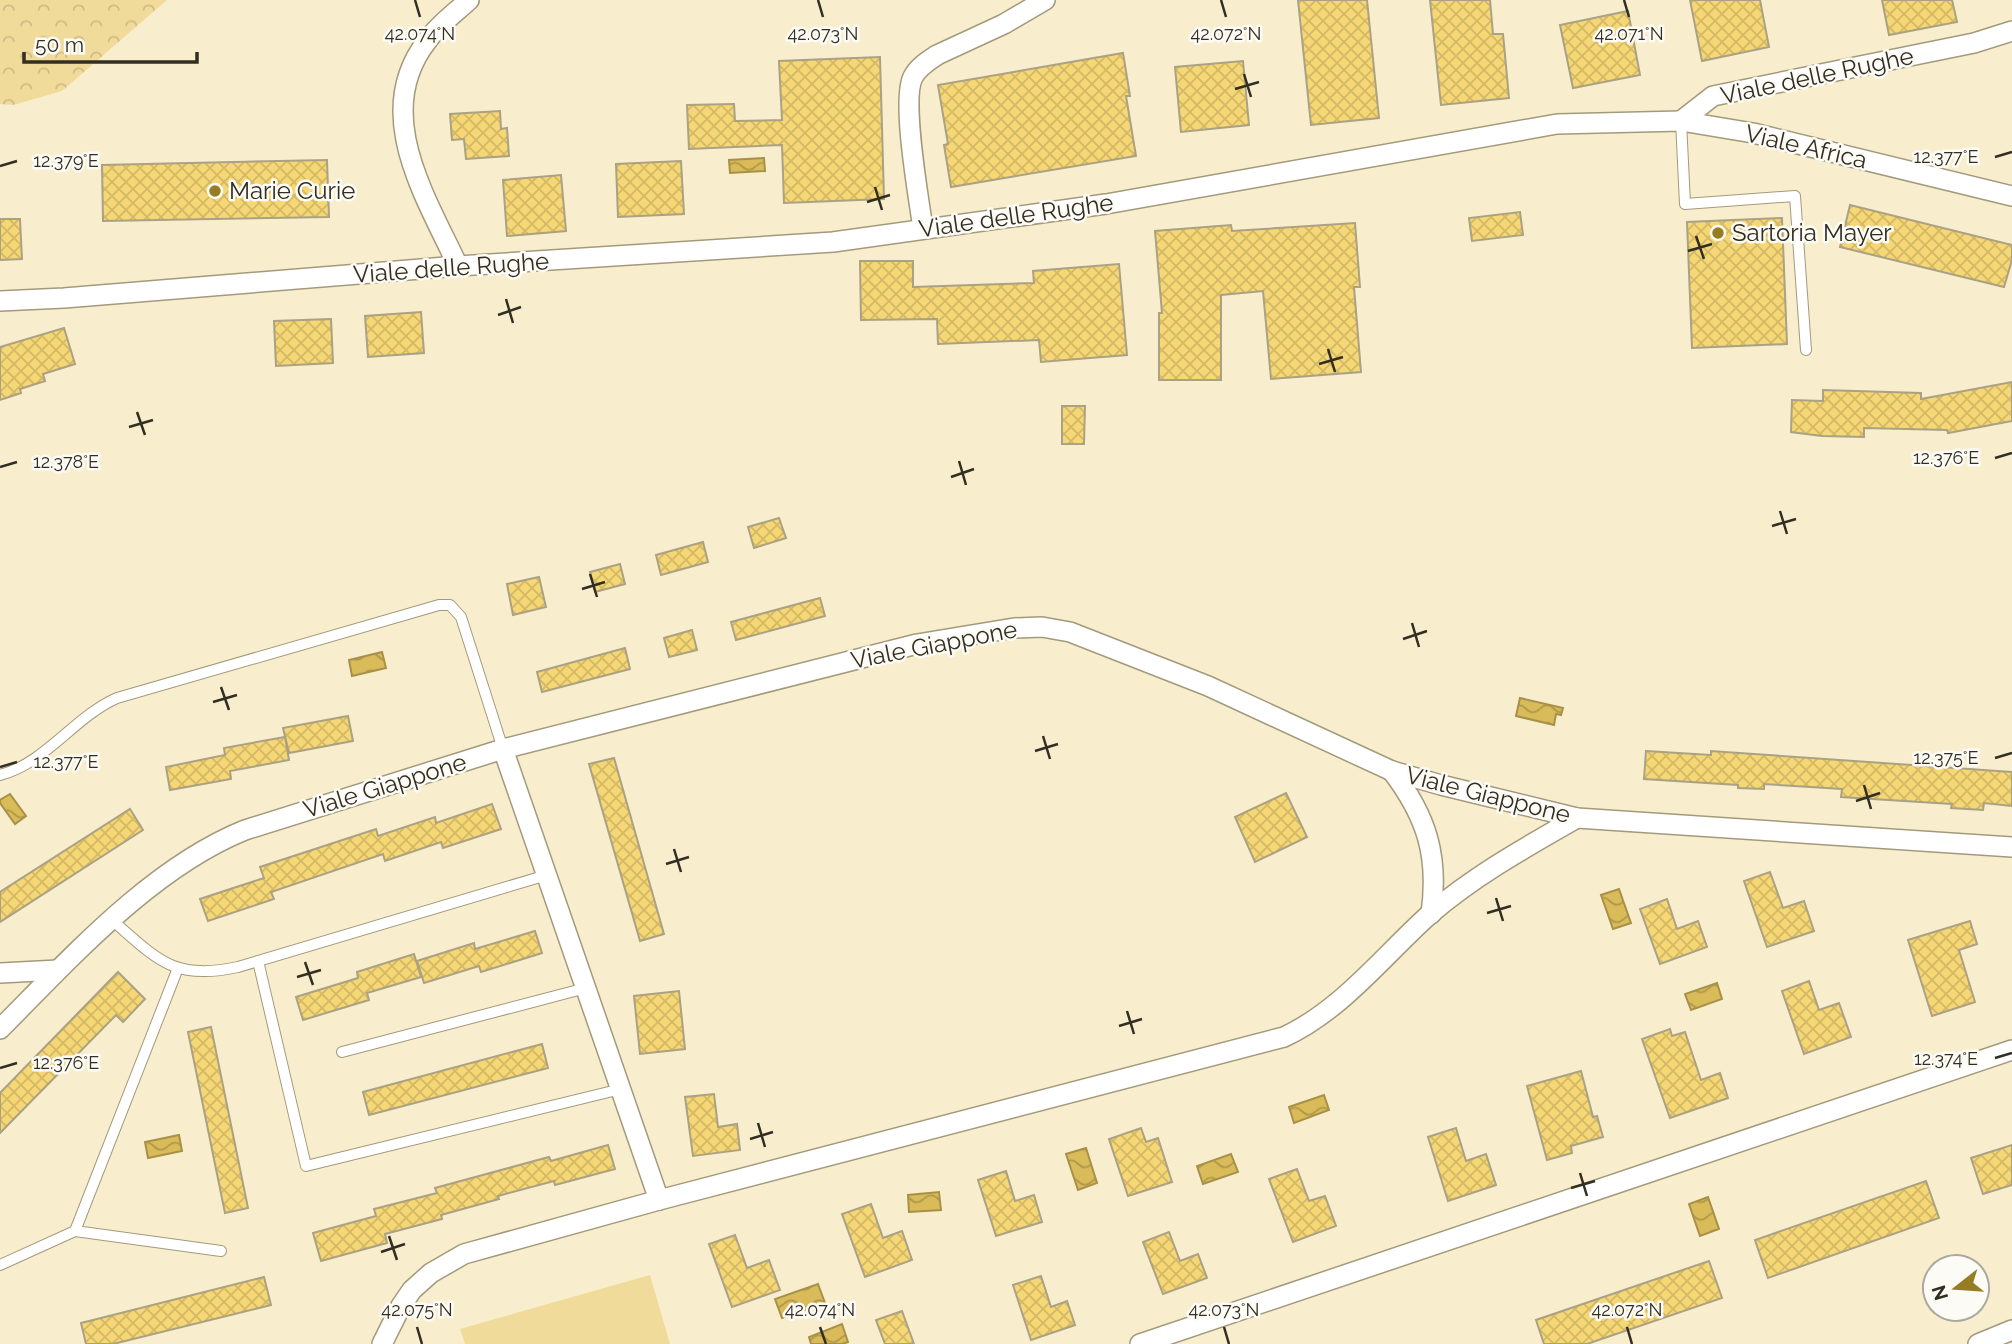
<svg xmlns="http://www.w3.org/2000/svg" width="2012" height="1344" viewBox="0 0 2012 1344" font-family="Raleway,sans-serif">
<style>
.forest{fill:url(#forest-crowns)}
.pitch{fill:#f0db9a}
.water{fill:url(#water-waves);stroke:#a79148;stroke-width:2}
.building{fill:url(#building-cross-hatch);stroke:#aba183;stroke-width:2}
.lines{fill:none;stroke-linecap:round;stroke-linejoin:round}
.lane-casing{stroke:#a39a7c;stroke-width:12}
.street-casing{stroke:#a39a7c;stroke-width:22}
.lane{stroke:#fff;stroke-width:10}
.street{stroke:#fff;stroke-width:19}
.ticks{fill:none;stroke:#322e22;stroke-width:2.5}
.poi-dot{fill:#967d24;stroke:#fdfbf5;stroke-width:2.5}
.labels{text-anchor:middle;stroke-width:5;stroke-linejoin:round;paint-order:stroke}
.street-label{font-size:24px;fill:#322e22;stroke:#fdfbf5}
.poi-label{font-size:24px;fill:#322e22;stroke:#fdfbf5;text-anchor:start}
.ticks-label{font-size:18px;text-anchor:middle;fill:#322e22;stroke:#fdfbf5;stroke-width:5;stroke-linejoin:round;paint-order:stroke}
</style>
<defs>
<pattern id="forest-crowns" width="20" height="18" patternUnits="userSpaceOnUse" patternTransform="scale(1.75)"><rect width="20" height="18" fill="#f0db9a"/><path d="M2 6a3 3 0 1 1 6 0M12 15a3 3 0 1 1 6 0" fill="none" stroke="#cebc84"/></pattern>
<pattern id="water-waves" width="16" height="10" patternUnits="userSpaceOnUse" patternTransform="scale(1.75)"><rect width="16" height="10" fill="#d9bb59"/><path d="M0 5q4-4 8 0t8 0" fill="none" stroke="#b19849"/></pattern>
<pattern id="building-cross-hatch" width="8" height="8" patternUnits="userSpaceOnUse" patternTransform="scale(1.75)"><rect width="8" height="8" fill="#f6d775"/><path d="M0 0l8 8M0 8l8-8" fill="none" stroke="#d3b965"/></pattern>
</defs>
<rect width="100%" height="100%" fill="#f8eece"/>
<polygon class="forest" points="0,0 167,0 62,91 13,105 0,104"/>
<polygon class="pitch" points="650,1275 670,1344 465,1344 460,1329"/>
<g class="water">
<polygon points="764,158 765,171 730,173 729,160"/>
<polygon points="382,652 386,668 352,676 349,660"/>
<polygon points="1520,698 1563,708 1561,715 1556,714 1554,725 1516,716"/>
<polygon points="10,794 26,816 15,824 0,803 0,800"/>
<polygon points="1619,889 1631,923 1613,929 1601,895"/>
<polygon points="1717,983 1722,999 1691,1010 1685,994"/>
<polygon points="1324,1095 1329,1110 1294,1123 1289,1107"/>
<polygon points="179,1135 182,1151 148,1158 145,1142"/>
<polygon points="1086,1148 1097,1183 1078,1190 1066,1154"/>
<polygon points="1231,1154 1238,1172 1203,1184 1197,1166"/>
<polygon points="939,1192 941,1210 909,1212 908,1195"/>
<polygon points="1708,1197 1719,1229 1700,1236 1689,1204"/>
<polygon points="818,1284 825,1303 782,1318 775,1299"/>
<polygon points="842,1324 848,1342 842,1344 811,1344 809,1337"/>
</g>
<g class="building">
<polygon points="1298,0 1367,0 1379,118 1311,125"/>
<polygon points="1430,0 1490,0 1493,34 1503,34 1509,98 1441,105"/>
<polygon points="1690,0 1760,0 1769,47 1702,61"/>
<polygon points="1882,0 1952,0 1957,22 1889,35"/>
<polygon points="1628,11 1640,75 1573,88 1560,25"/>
<polygon points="1123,53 1130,96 1126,96 1136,156 951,187 944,145 948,144 938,85"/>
<polygon points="880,57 884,199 784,203 782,145 689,149 687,105 734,104 735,121 782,120 779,61"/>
<polygon points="1243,61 1249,125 1181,132 1175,67"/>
<polygon points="500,111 501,129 507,128 509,156 466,159 464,139 452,140 450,114"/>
<polygon points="327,160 329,217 103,221 102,165"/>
<polygon points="681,161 684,214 618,217 616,164"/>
<polygon points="561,175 566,231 507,236 503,180"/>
<polygon points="1850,205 2012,245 2012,260 2004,287 1840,247"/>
<polygon points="1520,212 1523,235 1472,241 1469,218"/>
<polygon points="1782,218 1787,344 1692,348 1687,222"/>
<polygon points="0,219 20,219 22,259 0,260"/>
<polygon points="1355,223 1360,287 1354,287 1361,372 1271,379 1263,291 1221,295 1221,380 1159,380 1159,313 1162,313 1155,231 1231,225 1232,231"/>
<polygon points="860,261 913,261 913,287 1034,283 1033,271 1119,264 1127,355 1041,362 1039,340 938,344 937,319 861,320"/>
<polygon points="421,312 424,353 368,357 365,316"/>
<polygon points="331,319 333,363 276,366 274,321"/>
<polygon points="64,328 75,364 43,374 45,381 20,389 21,393 0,400 0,347"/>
<polygon points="2012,382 2012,421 1948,433 1947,430 1864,428 1864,437 1822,436 1791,432 1792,400 1823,401 1823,390 1921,393 1921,399"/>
<polygon points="1062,406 1085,406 1084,444 1062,444"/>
<polygon points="779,518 786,538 754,548 748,527"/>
<polygon points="703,542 708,562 661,575 656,555"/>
<polygon points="620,564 625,584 595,592 590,572"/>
<polygon points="539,577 546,607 513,615 507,584"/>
<polygon points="820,598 825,616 736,640 731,622"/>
<polygon points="692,630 697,650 669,657 664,638"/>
<polygon points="625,648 630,669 542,692 537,672"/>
<polygon points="348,716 353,741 289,753 283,728"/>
<polygon points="285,737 289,760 230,771 231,779 170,790 166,767 225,755 224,748"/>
<polygon points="1646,751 1711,755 1711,751 2012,772 2012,806 1984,803 1983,810 1951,808 1952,804 1841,797 1842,789 1764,784 1764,789 1738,788 1738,785 1644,779"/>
<polygon points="614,758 664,934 640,941 589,764"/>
<polygon points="1286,793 1307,837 1255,862 1235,817"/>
<polygon points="492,804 501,829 443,848 441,842 385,861 383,854 271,892 274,899 208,921 200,899 264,878 260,867 376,829 378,836 435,817 436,823"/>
<polygon points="130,809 143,830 0,922 0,892"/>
<polygon points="1770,872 1783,908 1804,901 1814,931 1767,947 1744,881"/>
<polygon points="1667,899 1677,929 1698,921 1707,947 1660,964 1640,909"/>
<polygon points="1970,921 1977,944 1959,950 1975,1002 1932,1016 1908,940"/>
<polygon points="535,931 542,953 481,972 479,966 424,983 417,961 474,943 475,949"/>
<polygon points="414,954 421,977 367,993 369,1000 303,1020 296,997 358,978 357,972"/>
<polygon points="118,972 145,999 123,1022 116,1015 0,1133 0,1093"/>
<polygon points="1809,981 1819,1010 1839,1003 1851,1037 1804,1054 1782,991"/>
<polygon points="679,991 685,1049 640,1054 634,996"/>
<polygon points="211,1027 248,1208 225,1213 188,1032"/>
<polygon points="1670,1029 1672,1036 1685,1032 1701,1080 1720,1073 1728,1098 1670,1118 1642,1039"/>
<polygon points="542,1044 548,1068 369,1115 363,1092"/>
<polygon points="1581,1071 1593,1117 1597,1116 1603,1137 1571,1146 1572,1153 1547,1160 1527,1086"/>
<polygon points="714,1094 718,1127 737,1124 740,1150 693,1156 685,1097"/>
<polygon points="1141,1128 1146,1142 1158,1138 1172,1182 1128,1196 1109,1139"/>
<polygon points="1456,1128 1466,1161 1486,1154 1496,1185 1448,1201 1428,1137"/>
<polygon points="608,1145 615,1169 555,1185 554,1181 498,1196 499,1199 441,1215 442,1219 385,1234 387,1243 321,1261 313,1233 376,1216 374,1209 437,1193 435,1188 549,1157 551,1161"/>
<polygon points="2012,1145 2012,1185 1983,1194 1971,1158"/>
<polygon points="1297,1169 1309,1201 1325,1196 1336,1226 1293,1242 1269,1179"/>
<polygon points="1006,1171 1015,1201 1034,1195 1042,1222 996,1236 978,1180"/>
<polygon points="1926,1181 1939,1218 1768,1278 1755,1240"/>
<polygon points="871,1204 883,1238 902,1231 912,1260 865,1277 842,1214"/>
<polygon points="1169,1232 1180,1261 1198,1254 1207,1278 1163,1294 1143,1242"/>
<polygon points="735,1235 747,1268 769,1260 780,1290 732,1307 709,1244"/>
<polygon points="1709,1261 1722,1298 1587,1344 1544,1344 1536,1320"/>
<polygon points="1041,1276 1051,1307 1067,1301 1075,1325 1031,1340 1013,1285"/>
<polygon points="264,1277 271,1305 113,1344 86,1344 81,1323"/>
<polygon points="902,1311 914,1344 885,1344 876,1320"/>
</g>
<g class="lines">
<g class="lane-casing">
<g id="lane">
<polyline points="1681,121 1685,204 1795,196 1806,350"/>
<path d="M 0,775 C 46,763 74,717 117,698 L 439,605 L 450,605 L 461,617 L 503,749"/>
<path d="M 112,920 C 158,960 174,981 238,967 L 547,875"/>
<polyline points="258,961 306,1166 621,1089"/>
<polyline points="342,1052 586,988"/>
<polyline points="75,1231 221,1251"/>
<polyline points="0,1265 75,1231 178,968"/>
</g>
</g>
<g class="street-casing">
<g id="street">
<polyline points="1681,121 1713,96 1974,43 2012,31"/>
<path d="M 923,229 C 919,199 901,100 913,77 C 918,67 928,61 937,55 L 1004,24 L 1045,0"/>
<path d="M 458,266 C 426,197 371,113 427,41 C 438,25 455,13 469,0"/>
<polyline points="0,301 64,298 458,266 833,242 1106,204 1557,124 1681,121 1753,133 2012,196"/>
<polyline points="503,749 659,1200"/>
<path d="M 1392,771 C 1427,817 1439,856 1431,914"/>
<polyline points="0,973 58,970"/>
<path d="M 0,1029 C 71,958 151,868 245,830 L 503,749 L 917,644 L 1014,628 L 1042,627 L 1070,632 L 1208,686 L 1392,771 L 1441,785 L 1577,818 L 2012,847"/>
<path d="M 382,1344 L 401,1306 L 412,1290 L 431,1273 L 464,1254 L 659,1200 L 1284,1037 C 1342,1010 1383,956 1430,914 C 1474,876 1526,847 1577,818"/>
<polyline points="1140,1344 2012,1050"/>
<polyline points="1978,1344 2012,1330"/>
</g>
</g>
<use href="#lane" class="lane"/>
<use href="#street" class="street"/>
</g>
<path class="ticks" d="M 415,0 L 420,17M 818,0 L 823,17M 1221,0 L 1226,17M 1624,0 L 1629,17M 1244,74 L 1251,97M 1235,89 L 1259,82M 1995,157 L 2012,152M 0,166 L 17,161M 875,187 L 882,210M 867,202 L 890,195M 1696,236 L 1704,259M 1688,251 L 1712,244M 506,299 L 513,323M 498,315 L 521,307M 1328,349 L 1335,372M 1319,364 L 1343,357M 137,412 L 145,435M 129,427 L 153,420M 1995,458 L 2012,453M 959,461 L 966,485M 0,467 L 17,462M 951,477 L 974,469M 1780,511 L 1787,534M 1772,526 L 1796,519M 590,574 L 597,597M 582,589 L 605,582M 1412,623 L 1419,647M 1403,639 L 1427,631M 221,687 L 229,710M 213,702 L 237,695M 1043,736 L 1050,759M 1035,751 L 1058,744M 1995,758 L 2012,753M 0,767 L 17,762M 1864,785 L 1871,809M 1856,801 L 1880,793M 674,849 L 681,872M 666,864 L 689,857M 1496,898 L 1503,921M 1487,913 L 1511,906M 305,962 L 313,985M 297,977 L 321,970M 1127,1011 L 1134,1034M 1119,1026 L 1142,1019M 1995,1058 L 2012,1053M 0,1068 L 17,1063M 758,1123 L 765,1147M 750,1139 L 773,1132M 1580,1173 L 1587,1196M 1571,1188 L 1595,1181M 389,1236 L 397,1260M 381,1252 L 405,1244M 417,1327 L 422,1344M 820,1327 L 826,1344M 1224,1327 L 1229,1344M 1627,1327 L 1632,1344"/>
<g class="poi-dot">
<circle cx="215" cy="191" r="7"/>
<circle cx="1718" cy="233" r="7"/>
</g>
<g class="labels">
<g class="street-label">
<text transform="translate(1817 76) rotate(-12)" y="8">Viale delle Rughe</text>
<text transform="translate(1806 147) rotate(13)" y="8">Viale Africa</text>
<text transform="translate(1016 216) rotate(-8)" y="8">Viale delle Rughe</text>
<text transform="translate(451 268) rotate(-4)" y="8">Viale delle Rughe</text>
<text transform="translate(934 645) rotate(-11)" y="8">Viale Giappone</text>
<text transform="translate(385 786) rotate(-17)" y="8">Viale Giappone</text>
<text transform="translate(1488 795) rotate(14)" y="8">Viale Giappone</text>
</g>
<g class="poi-label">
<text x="229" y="199">Marie Curie</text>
<text x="1732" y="241">Sartoria Mayer</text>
</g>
</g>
<g class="ticks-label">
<text x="420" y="40">42.074°N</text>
<text x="823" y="40">42.073°N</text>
<text x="1226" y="40">42.072°N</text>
<text x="1629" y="40">42.071°N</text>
<text x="1946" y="163">12.377°E</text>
<text x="66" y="167">12.379°E</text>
<text x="1946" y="464">12.376°E</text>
<text x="66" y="468">12.378°E</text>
<text x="1946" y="764">12.375°E</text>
<text x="66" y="768">12.377°E</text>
<text x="1946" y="1065">12.374°E</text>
<text x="66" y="1069">12.376°E</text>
<text x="417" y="1316">42.075°N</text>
<text x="820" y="1316">42.074°N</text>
<text x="1224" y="1316">42.073°N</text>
<text x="1627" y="1316">42.072°N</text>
</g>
<g transform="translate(1956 1288) rotate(253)"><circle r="33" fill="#fdfbf5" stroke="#aca9a1" stroke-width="2"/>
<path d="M0-5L12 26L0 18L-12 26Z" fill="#967d24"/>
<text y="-10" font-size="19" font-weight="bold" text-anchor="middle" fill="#322e22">N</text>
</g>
<path d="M24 52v10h173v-10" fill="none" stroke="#322e22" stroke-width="3.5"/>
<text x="35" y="52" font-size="21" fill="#322e22" stroke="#fdfbf5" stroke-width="5" paint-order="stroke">50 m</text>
</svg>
